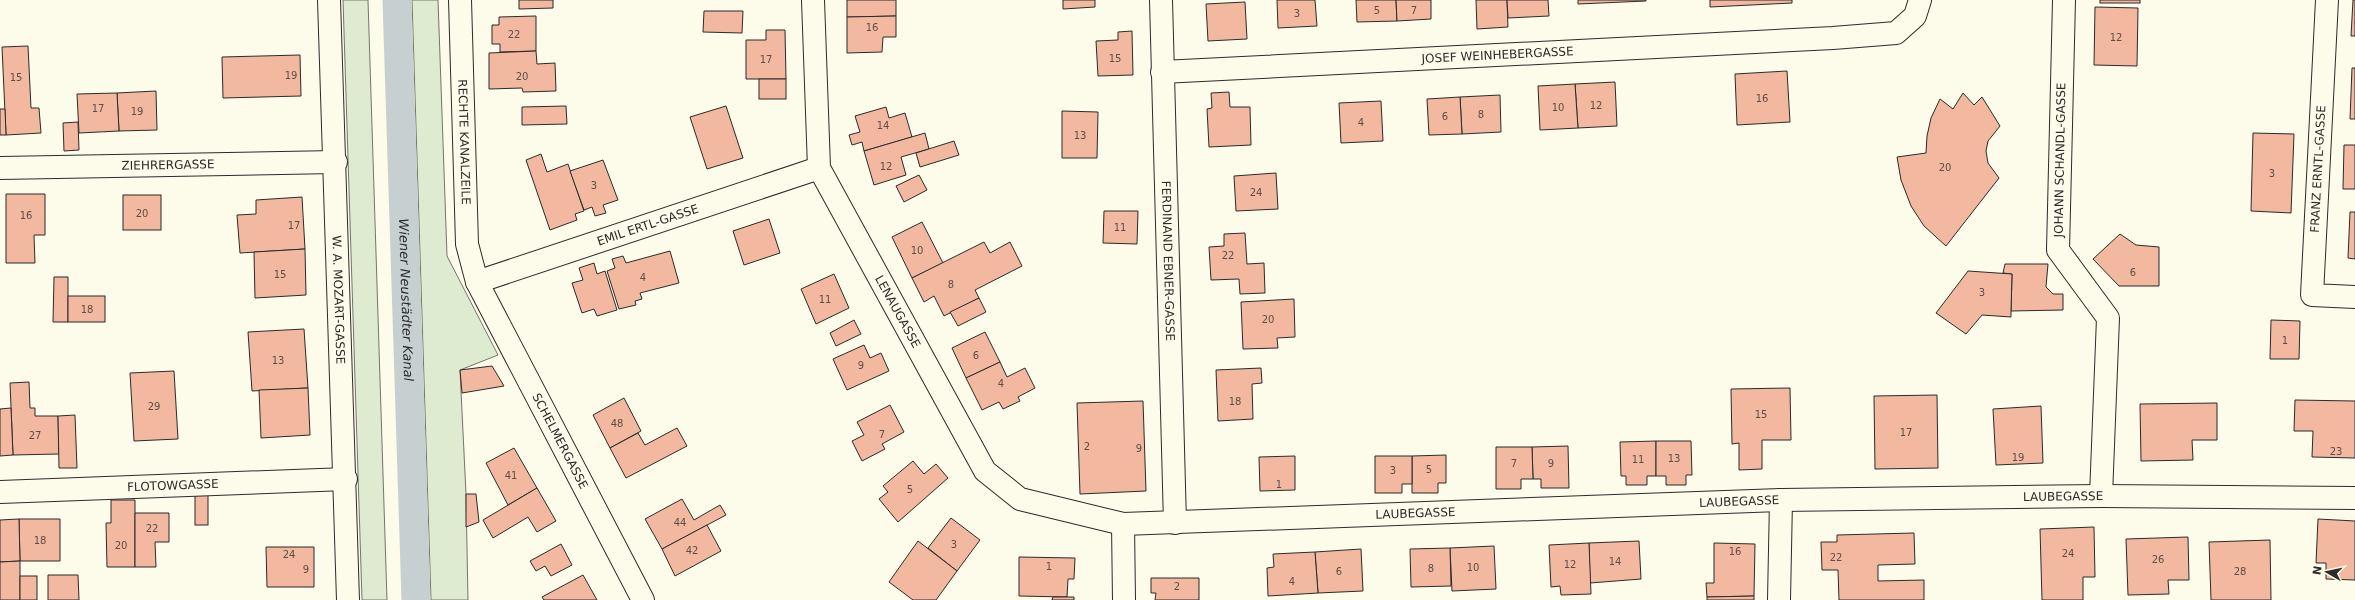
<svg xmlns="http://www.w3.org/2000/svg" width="2355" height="600" viewBox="0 0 2355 600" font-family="'DejaVu Sans',sans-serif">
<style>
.green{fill:#deebd1;stroke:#74746e}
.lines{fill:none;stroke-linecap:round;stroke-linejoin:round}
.canal{stroke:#c7d0d0;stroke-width:29}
.building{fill:#f2b8a0;stroke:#2b2b2b}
.street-casing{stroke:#2b2b2b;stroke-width:24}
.street{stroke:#fdfbea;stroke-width:22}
.labels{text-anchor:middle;stroke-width:3;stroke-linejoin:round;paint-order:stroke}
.number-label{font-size:10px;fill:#5d4e48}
.street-label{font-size:12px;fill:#2b2b2b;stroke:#fdfbea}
.water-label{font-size:13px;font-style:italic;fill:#2b2b2b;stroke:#fdfbea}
</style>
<rect width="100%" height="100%" fill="#fdfbea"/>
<g class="green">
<polygon points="343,0 368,0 387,600 362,600"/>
<polygon points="412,0 438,0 447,256 498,355 460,370 466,494 468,600 431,600"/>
</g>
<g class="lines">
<path class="canal" id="s1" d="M 397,0 L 416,600"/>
</g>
<g class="building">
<polygon points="519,0 553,0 553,8 519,9"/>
<polygon points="847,0 896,0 896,16 847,17"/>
<polygon points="1063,0 1095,0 1095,7 1063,9"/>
<polygon points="1277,0 1315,0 1317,26 1278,28"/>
<polygon points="1356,0 1396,0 1397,21 1357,22"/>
<polygon points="1396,0 1431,0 1431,19 1397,21"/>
<polygon points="1476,0 1507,0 1508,27 1477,29"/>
<polygon points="1507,0 1548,0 1549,16 1508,18"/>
<polygon points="1578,0 1646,0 1646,1 1578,4"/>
<polygon points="1710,0 1792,0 1792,3 1710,7"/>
<rect x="2100" y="0" width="40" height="3"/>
<polygon points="2353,0 2355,0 2355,36 2351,36"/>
<polygon points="1245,2 1247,39 1208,41 1206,4"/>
<polygon points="2095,7 2138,8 2137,66 2094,65"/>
<polygon points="704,11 743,11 742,33 703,32"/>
<polygon points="536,16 536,51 500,52 500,44 492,44 492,25 499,25 499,17"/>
<polygon points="896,16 896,37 883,37 882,52 847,53 847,17"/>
<polygon points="766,30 785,30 786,79 746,79 746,40 766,40"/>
<polygon points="1132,31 1133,75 1098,76 1096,41 1118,40 1118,32"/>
<polygon points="28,46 31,108 39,108 41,133 6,135 2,47"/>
<polygon points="536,51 537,64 555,63 556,91 523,92 522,88 489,89 489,53"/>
<polygon points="300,55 301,96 223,98 222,57"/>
<polygon points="2352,68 2355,68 2355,119 2350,119"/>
<polygon points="1787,71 1790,122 1737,125 1735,74"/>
<rect x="759" y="79" width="27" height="20"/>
<polygon points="1615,82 1617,126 1578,128 1575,84"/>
<polygon points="1575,84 1578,128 1540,130 1538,86"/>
<polygon points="156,91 157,130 119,131 117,93"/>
<polygon points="1229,92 1230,107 1250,107 1251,145 1209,147 1207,109 1212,108 1211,93"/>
<polygon points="117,93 119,131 79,133 77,94"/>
<polygon points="1963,93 1974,105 1982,97 2000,126 1988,141 1986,151 1988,163 1999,178 1946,246 1924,226 1911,206 1901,180 1897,157 1926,153 1927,136 1931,118 1940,99 1953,109"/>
<polygon points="1500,95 1501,132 1462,134 1460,97"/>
<polygon points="1460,97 1462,134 1429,135 1427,99"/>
<polygon points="1381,101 1383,141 1341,143 1339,103"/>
<polygon points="566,106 567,124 522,125 522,107"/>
<polygon points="726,106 743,158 707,169 690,117"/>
<polygon points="886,107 889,118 905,113 912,137 864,151 862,142 852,145 849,135 860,132 855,116"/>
<polygon points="0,109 5,109 6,135 0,135"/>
<polygon points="1062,111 1098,112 1097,158 1062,158"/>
<polygon points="78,122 79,150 64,151 63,123"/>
<polygon points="925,133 929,149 901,157 906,175 874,185 864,151"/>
<polygon points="2253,133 2294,134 2291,213 2251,211"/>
<polygon points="954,141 959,155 920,167 916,153"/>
<polygon points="2344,145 2355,145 2355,189 2343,189"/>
<polygon points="541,154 547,172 568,164 584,211 575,214 577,220 550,230 526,160"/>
<polygon points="603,160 618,200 603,205 606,213 595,216 592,207 584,210 570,171"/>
<polygon points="1276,173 1278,209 1236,211 1234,176"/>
<polygon points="919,175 927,190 904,202 896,186"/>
<polygon points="6,194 45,194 45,235 34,235 35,263 6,263"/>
<rect x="123" y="195" width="38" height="35"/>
<polygon points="302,197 305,249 240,253 237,215 256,214 256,200"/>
<polygon points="1104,211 1138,211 1137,244 1103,243"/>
<polygon points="2350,212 2355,212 2355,259 2348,258"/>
<polygon points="769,219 780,253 744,265 733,231"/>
<polygon points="922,222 943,263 912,278 892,237"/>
<polygon points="1245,233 1247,264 1264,263 1265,293 1240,294 1239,279 1211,280 1209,247 1224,246 1224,234"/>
<polygon points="2120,234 2136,245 2159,247 2159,286 2119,286 2093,259"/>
<polygon points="984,242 990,253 1010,242 1022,266 975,290 979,298 944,316 934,296 924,302 912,278"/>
<polygon points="305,249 306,295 255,298 254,252"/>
<polygon points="670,251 679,283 640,293 642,299 635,301 636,305 619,309 607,271 615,268 612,259 623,256 626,263"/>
<polygon points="594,263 597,274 605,271 617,310 597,316 594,309 582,313 572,283 583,280 579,268"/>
<polygon points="2005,264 2048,264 2046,287 2053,294 2063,294 2063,310 2011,311 2012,274 2003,273"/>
<polygon points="1968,271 2012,274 2011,311 2011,317 1982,315 1966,334 1936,313"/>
<polygon points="834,274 849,308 816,324 801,289"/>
<polygon points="54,277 68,277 68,322 53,322"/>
<rect x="68" y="296" width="37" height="26"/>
<polygon points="979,298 986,312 958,326 950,312"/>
<polygon points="1294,299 1295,337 1277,338 1278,348 1243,349 1241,302"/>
<polygon points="854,320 861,334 836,346 830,333"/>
<polygon points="2271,320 2300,321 2299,359 2270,359"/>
<polygon points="304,329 308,388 252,391 248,332"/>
<polygon points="985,332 1000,362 966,378 952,348"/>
<polygon points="864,345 870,358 881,353 889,371 847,390 833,359"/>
<polygon points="1000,362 1007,377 1025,368 1035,388 1018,397 1020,401 1003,409 999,402 982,410 966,378"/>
<polygon points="492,366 504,386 462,393 460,370"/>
<polygon points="1261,368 1262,383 1252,384 1253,419 1218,421 1216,370"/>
<polygon points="174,371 178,439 134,441 130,373"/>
<polygon points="29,382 30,408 35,408 35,416 58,416 59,454 13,455 10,383"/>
<polygon points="308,388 310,435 261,438 259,390"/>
<polygon points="1790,388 1791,440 1762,440 1762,469 1739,470 1739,443 1732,444 1731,389"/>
<polygon points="1937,395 1938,468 1875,469 1874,396"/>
<polygon points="624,398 641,431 610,448 593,415"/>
<polygon points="2295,400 2355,401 2355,458 2312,457 2313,431 2294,431"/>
<polygon points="1143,401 1146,491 1080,494 1077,403"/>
<polygon points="2217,403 2217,440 2192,440 2193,460 2141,461 2140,404"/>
<polygon points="890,405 904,432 882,444 885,449 862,461 852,441 864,435 857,422"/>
<polygon points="2041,406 2043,463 1996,465 1993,409"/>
<polygon points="11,408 13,455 0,456 0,409"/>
<polygon points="75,415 77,468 59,468 58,416"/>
<polygon points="677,428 687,446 626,478 610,448 638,433 645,445"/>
<polygon points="1656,441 1656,476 1647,476 1647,485 1626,485 1626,476 1621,476 1620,442"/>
<polygon points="1656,441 1691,441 1692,475 1686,475 1686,485 1666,485 1666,476 1656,476"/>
<polygon points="1568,446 1569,488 1541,488 1541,479 1533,479 1532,447"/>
<polygon points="1496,447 1532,447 1533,479 1521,479 1521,489 1496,489"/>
<polygon points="514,448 537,488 508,505 486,463"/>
<polygon points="1446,455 1446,483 1438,483 1438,493 1412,493 1412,456"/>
<polygon points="1295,456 1295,490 1260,491 1259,457"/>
<polygon points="1375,456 1412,456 1412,484 1402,484 1402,493 1375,493"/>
<polygon points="913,461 924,474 936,464 948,478 898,522 879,499 888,492 883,486"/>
<polygon points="537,488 556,521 537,532 528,517 493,538 483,520"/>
<rect x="195" y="494" width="13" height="31"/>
<polygon points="466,494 476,494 479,522 466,527"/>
<polygon points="682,499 694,520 720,505 726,515 662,549 645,519"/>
<polygon points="111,500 135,500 135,567 107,567 106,523 111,523"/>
<polygon points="135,513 169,513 169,542 155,542 156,567 135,567"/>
<polygon points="951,518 980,540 957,571 928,548"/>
<polygon points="19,519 60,519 60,561 20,561"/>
<polygon points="19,519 20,561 0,562 0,520"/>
<polygon points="2318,519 2355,521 2355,580 2326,579 2326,563 2316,563"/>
<polygon points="707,525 721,551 675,576 662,549"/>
<polygon points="2094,527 2095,577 2083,577 2083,600 2042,600 2040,529"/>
<polygon points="1914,533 1915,564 1878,565 1878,581 1924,580 1924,600 1839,600 1838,570 1822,570 1821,542 1837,542 1837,535"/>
<polygon points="2188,537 2189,580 2168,580 2169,594 2128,595 2126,539"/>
<polygon points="2270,540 2271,600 2211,600 2209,542"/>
<polygon points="918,541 957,571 936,600 913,600 889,582"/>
<polygon points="1639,541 1641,579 1590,583 1589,543"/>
<polygon points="1589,543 1591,594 1561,595 1560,586 1551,587 1549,545"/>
<polygon points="1714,543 1755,544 1754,596 1707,597 1706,583 1714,583"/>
<polygon points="561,544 572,565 551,576 545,566 536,571 530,561"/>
<polygon points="1494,546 1496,589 1452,591 1450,548"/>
<polygon points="266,547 314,547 314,587 267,587"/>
<polygon points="1450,548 1451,586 1411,587 1410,549"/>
<polygon points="1361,549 1363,591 1318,593 1315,552"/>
<polygon points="1315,552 1318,593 1268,596 1267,568 1274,567 1273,554"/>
<polygon points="1019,557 1075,558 1074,579 1068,579 1067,597 1019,596"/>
<polygon points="20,561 20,600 0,600 0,562"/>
<polygon points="48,575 78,575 79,600 48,600"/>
<polygon points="583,575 597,600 544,600 542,597"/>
<rect x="20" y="576" width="17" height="24"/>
<polygon points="1151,578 1199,578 1199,600 1155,600 1156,593 1151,593"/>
<polygon points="1754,596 1754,600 1707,600 1707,597"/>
<polygon points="1053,597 1074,597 1074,600 1052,600"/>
</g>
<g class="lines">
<g class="street-casing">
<g id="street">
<path id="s2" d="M 329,0 L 348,600"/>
<path id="s3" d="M 460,0 L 467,244 L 477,282 L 643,600"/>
<path id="s4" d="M 813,0 L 819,168 L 985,471 L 1020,499 L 1123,524 L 1781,500 L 2101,496 L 2355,498"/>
<path id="s5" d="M 1161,0 L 1175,523"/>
<polyline points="2064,0 2058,250 2108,318 2101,496"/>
<polyline points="2327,0 2312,295 2355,297"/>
<path id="s6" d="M 1162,72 L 1833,38 L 1896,33 L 1915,16 L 1920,0"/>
<path id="s7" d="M 0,168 L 336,162"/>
<path id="s8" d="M 477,282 L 819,168"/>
<path id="s9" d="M 0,492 L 346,479"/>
<polyline points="1123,524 1124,600"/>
<polyline points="1779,600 1781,500"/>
</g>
</g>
<use href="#street" class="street"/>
</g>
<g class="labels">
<g class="number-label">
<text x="1377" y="14">5</text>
<text x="1414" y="14">7</text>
<text x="1297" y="17">3</text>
<text x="872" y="31">16</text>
<text x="514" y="38">22</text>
<text x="2116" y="41">12</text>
<text x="1115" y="62">15</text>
<text x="766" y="63">17</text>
<text x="291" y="79">19</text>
<text x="522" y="80">20</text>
<text x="16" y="81">15</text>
<text x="1762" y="102">16</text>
<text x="1596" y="109">12</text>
<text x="1558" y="111">10</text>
<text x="98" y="112">17</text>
<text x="137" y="115">19</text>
<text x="1481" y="118">8</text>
<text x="1445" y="120">6</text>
<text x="1361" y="126">4</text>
<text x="883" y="129">14</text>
<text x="1080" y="139">13</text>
<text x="886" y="170">12</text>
<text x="1945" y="171">20</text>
<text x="2272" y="177">3</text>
<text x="594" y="189">3</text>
<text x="1256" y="196">24</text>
<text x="142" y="217">20</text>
<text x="26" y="219">16</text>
<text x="294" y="229">17</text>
<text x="1120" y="231">11</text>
<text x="917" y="254">10</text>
<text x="1228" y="259">22</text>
<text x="2133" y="276">6</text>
<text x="280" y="278">15</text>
<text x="643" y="281">4</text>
<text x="951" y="288">8</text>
<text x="1982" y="296">3</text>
<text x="825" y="303">11</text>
<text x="87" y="313">18</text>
<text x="1268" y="323">20</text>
<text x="2285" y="344">1</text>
<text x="976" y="359">6</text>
<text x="278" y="364">13</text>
<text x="861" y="369">9</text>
<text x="1001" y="387">4</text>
<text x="1235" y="405">18</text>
<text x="154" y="410">29</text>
<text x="1761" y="418">15</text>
<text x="617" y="427">48</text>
<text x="1906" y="436">17</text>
<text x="882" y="438">7</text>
<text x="35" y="439">27</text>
<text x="1087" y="450">2</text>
<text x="1139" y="452">9</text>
<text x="2336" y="455">23</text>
<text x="2018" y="461">19</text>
<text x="1674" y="462">13</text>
<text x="1638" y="463">11</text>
<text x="1514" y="467">7</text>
<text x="1551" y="467">9</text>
<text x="1429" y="473">5</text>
<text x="1393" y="474">3</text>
<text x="511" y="479">41</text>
<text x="1279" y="488">1</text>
<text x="910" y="493">5</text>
<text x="680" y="526">44</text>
<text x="152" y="532">22</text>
<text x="40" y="544">18</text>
<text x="954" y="548">3</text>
<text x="121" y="549">20</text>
<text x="692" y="554">42</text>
<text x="1735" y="555">16</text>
<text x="2068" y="557">24</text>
<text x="289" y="558">24</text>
<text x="1836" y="561">22</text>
<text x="2158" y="563">26</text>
<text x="1615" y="565">14</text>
<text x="1570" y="568">12</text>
<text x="1049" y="570">1</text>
<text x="1473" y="571">10</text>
<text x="1431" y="572">8</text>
<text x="306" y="573">9</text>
<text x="1339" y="575">6</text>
<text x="2240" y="575">28</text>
<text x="1292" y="585">4</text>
<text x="1177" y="590">2</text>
</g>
<g class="street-label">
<text dy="4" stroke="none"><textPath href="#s6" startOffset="336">JOSEF WEINHEBERGASSE</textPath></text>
<text dy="4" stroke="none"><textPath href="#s3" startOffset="142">RECHTE KANALZEILE</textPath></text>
<text transform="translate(2060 160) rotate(-89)" y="4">JOHANN SCHANDL-GASSE</text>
<text dy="4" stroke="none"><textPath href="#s7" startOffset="168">ZIEHRERGASSE</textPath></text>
<text transform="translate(2318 169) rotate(-87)" y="4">FRANZ ERNTL-GASSE</text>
<text dy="4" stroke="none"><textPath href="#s8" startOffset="180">EMIL ERTL-GASSE</textPath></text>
<text dy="4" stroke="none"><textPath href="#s5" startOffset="261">FERDINAND EBNER-GASSE</textPath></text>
<text dy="4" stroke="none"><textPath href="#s2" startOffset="300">W. A. MOZART-GASSE</textPath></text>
<text dy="4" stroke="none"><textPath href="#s4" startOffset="332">LENAUGASSE</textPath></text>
<text dy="4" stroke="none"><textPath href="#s3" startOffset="463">SCHELMERGASSE</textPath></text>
<text dy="4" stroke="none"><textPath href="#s9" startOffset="173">FLOTOWGASSE</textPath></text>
<text dy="4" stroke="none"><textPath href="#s4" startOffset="1605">LAUBEGASSE</textPath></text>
<text dy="4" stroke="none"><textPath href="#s4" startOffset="1281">LAUBEGASSE</textPath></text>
<text dy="4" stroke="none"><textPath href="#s4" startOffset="957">LAUBEGASSE</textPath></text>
</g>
<g class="water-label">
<text dy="5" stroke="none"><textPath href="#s1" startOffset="300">Wiener Neustädter Kanal</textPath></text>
</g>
</g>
<g transform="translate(2327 572) rotate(279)" stroke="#fdfbea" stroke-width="3" paint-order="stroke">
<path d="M0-3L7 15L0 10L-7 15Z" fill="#2b2b2b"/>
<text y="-6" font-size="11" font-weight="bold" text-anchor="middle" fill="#2b2b2b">N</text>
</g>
</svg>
